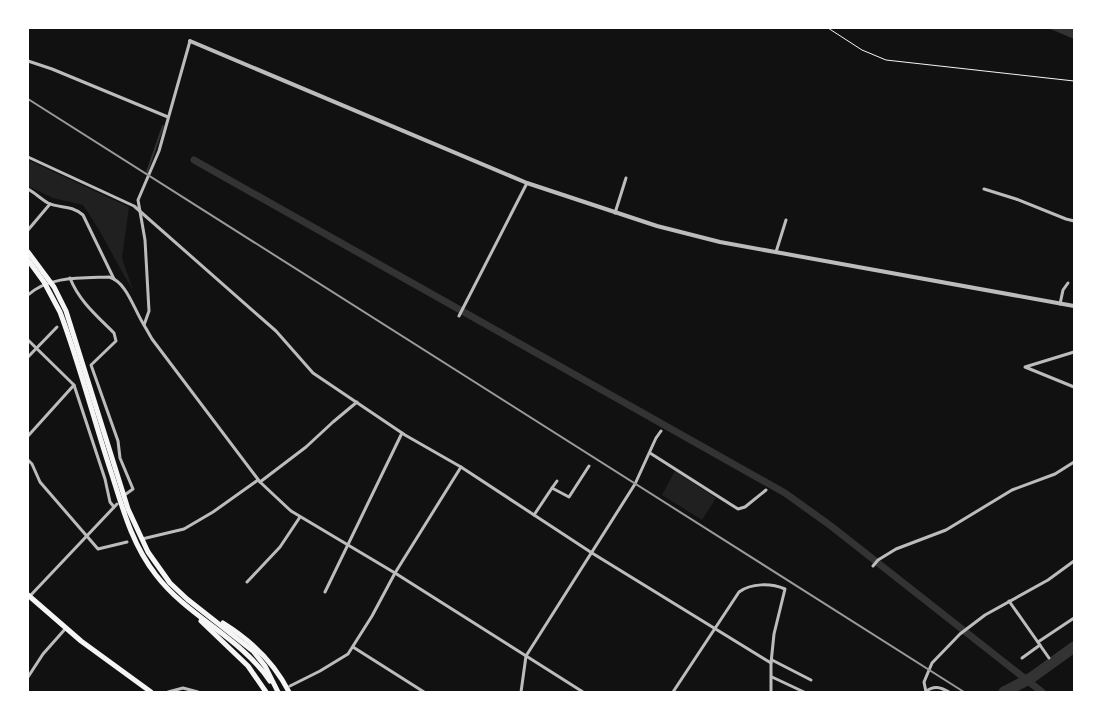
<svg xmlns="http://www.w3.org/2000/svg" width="1102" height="720" viewBox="0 0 1102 720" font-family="'IBM Plex Serif',serif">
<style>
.green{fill:#202020}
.water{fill:#333}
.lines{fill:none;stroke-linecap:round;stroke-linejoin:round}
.stream{stroke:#333;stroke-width:2}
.canal{stroke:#333;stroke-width:7}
.river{stroke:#333;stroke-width:11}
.path{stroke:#f5f5f5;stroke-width:1}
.minor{stroke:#bcbcbc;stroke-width:3}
.tertiary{stroke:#bcbcbc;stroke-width:4}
.primary{stroke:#f5f5f5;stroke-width:5}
.trunk{stroke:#f5f5f5;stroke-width:5}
.rail{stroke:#9a9a9a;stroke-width:2}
</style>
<rect width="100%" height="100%" fill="#111"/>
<g class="green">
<path d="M 28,160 L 129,207 L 122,258 L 133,290 C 115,262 102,231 83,205 L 53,198 L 28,186 Z"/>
<polygon points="675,471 716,498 702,520 662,495"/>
</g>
<polygon class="water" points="1047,28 1074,28 1074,39 1048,28"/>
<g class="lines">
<polyline class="stream" points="147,172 163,126"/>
<polyline class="canal" points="194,160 785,493 831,526 1042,692"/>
<polyline class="river" points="1004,692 1031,678 1074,647"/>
<polyline class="path" points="828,28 862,50 886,60 1074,81"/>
<g class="minor">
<polyline points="190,41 159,151 138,200 145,240 149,311 144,325 152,339 260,482 291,511 395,573 583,692"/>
<polyline points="28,61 52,69 168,117"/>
<polyline points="28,157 134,206 276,331 313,373 405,435 461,467 592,553 771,663"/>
<path d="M 28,189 C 35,193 41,199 48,203 C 60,209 70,204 83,215 L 114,279"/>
<polyline points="984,189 1016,199 1066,219 1074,221"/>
<polyline points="615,213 626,178"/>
<polyline points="28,230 50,204"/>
<polyline points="776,252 786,220"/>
<path d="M 70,278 C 79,301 97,316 114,333 L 116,341 L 91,365 L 118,441 L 120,458 L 133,489 L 126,494"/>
<path d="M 28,295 C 49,276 81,278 109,277 C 127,282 134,310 144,325"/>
<polyline points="1060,304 1063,290 1068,283"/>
<polyline points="459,316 527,183"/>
<polyline points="28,340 74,385"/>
<polyline points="1074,352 1025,367 1074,387"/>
<polyline points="28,357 57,327"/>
<polyline points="28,436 74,385 105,479 110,502 114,507"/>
<polyline points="650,453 738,509 745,507 766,490"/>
<polyline points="28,460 32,464 40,482 98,549 127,542"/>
<polyline points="260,482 306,447 333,422 357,402"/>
<polyline points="552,488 557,481"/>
<polyline points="534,515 552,488 569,497 589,466"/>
<polyline points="142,539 184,529 213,512 258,480"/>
<polyline points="873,566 878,560 896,549 946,530 1012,490 1055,474 1074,462"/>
<polyline points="247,582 280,547 300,517"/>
<polyline points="325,592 402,433"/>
<polyline points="30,596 117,504"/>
<polyline points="1009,601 1049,658"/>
<polyline points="1038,642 1074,618"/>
<polyline points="353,647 424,692"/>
<polyline points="1022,658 1040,645"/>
<polyline points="772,660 811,680"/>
<polyline points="28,677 43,654 66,628"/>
<polyline points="772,677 804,692"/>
<polyline points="290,686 320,671 348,654 372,616 395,573 461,467"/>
<polyline points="168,692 183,688 198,692"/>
<polyline points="521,692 526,656 635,484 656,438 661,431"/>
<path d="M 673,692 L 739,592 C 751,583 771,583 785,589 L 774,634 L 771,663 L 771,692"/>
<path d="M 925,692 C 934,685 940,687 949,692"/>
<polyline points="926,692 924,682 932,663 960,634 985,615 1048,580 1074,561"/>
</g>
<polyline class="tertiary" points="190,41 527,183 657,226 720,242 1074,306"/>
<polyline class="primary" points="28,595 81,641 151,692"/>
<g class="trunk">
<polyline points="28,252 54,287 66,311 128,509 148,552 170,583 187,599 253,651 265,666 278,692"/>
<path d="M 28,260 L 44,282 L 60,312 C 80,365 94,421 112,475 C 123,510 133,546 156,575 C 188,617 240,637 270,681"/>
<polyline points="201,621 248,666 266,692"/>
<path d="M 223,623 C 252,641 274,662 289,692"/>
</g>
<polyline class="rail" points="28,99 964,692"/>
</g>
<rect width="1102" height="720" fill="none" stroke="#ffffff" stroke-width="58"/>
</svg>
